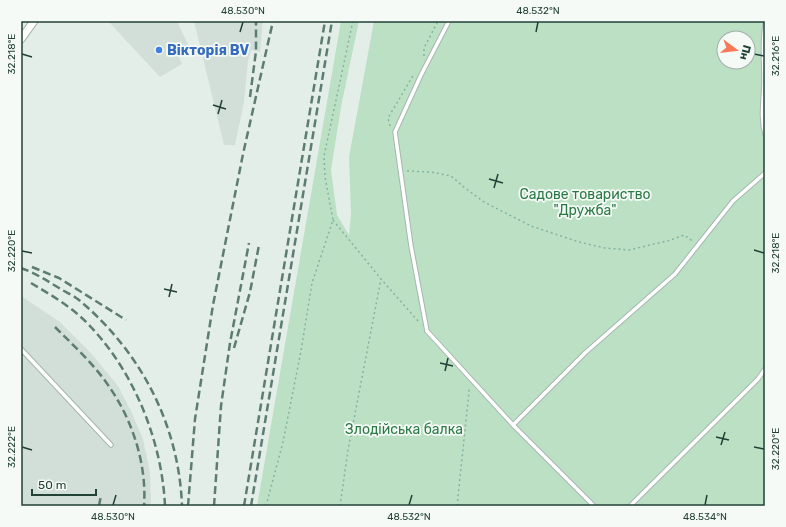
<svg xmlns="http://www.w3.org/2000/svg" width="786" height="527" viewBox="0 0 786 527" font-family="Rubik,sans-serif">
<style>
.built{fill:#d2ded8}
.green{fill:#bce0c4;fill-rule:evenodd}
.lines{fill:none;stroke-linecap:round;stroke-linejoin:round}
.service-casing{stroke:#a6b7b0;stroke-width:5.5}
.minor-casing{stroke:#a6b7b0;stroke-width:9}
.path{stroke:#83b3a2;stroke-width:1.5;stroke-dasharray:2 3;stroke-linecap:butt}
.service{stroke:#fff;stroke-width:3.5}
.minor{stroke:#fff;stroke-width:7}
.rail{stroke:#5d7c72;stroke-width:2.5;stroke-dasharray:8 4;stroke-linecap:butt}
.ticks{fill:none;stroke:#224137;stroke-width:1.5}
.shop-dot{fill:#3f7fe0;stroke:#f5faf7;stroke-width:1.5}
.labels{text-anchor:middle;stroke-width:3.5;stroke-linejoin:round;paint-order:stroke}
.shop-label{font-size:14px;font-weight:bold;fill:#366cbe;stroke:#f5faf7;text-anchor:start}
.park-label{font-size:14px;fill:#2a7a45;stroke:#f5faf7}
.neatline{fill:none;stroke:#224137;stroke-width:1.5}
.ticks-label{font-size:10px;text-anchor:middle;fill:#224137}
</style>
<rect width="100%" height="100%" fill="#e4eee9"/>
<g class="built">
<polygon points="108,21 177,21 189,47 177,53 182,64 160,77"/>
<polygon points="194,21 263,21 260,52 251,50 248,61 244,102 235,145 224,145"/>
<polygon points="21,296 60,322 90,352 118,386 131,411 143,439 150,472 151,506 21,506"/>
</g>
<path class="green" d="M 341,21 L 359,21 L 341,107 L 331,170 L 337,215 L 349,235 L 351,214 L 349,157 L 374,21 L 765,21 L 765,506 L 257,506 ZM 724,38 L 748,38 L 748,62 L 724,62 Z"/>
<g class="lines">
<g class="service-casing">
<g id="service">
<polyline points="449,21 421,75 395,132 411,246 427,331 513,425 594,506"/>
<path d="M 765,25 C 762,44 764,62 764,81 C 764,99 760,116 765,134"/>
<polyline points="21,349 111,445"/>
<polyline points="513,425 585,353 675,274 733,201 765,173"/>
<polyline points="630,506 758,379 765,369"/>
</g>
</g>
<g class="minor-casing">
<polyline id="minor" points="21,39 34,21"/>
</g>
<g class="path">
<polyline points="424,56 424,48 438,21"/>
<polyline points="390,126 388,118 414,74"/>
<polyline points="407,171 431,172 451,176 465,188 484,202 531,226 579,242 605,248 629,250 671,240 684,235 694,242"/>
<polyline points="333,220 381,279 419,322"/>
<polyline points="266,506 283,442 301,351 312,283 333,220 325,177 324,156 353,21"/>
<polyline points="340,506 348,450 381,279"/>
<polyline points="457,506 469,392 469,387"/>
</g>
<use href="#service" class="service"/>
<use href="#minor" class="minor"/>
<g class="rail">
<polyline points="250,97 256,51 256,21"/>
<polyline points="32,267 59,278 126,320"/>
<path d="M 21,268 C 35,273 46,280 59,288 C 65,292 73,295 79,300 C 141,352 179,425 182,506"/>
<path d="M 31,283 C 51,295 72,307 88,324 C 134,371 162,441 165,506"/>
<path d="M 55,327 C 74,346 95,365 110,388 C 133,421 147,466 144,506"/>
<polyline points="234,348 250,292 259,245"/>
<polyline points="99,506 101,495"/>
<polyline points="188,506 195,419 213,305 243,154 273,21"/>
<polyline points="214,506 221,406 230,343 249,243"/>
<polyline points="244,506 325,21"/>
<polyline points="251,506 332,21"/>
</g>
</g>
<path class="ticks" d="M 240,32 L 243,22M 536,32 L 538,22M 22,54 L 32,57M 754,54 L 764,56M 213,105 L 226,109M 218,114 L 222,100M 489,179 L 503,183M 494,188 L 498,174M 754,250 L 764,253M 22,251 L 32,253M 164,289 L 177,292M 169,297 L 172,284M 440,363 L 453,366M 445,371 L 448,358M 716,437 L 729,440M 721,445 L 725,432M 22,447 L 32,450M 754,447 L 764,449M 113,505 L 116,495M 409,505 L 412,495M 705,505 L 707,495"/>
<circle class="shop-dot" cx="159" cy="50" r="4"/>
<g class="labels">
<g class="shop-label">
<text x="167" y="55">Вікторія BV</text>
</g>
<g class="park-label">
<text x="585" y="199">Садове товариство<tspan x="585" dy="16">"Дружба"</tspan></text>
<text x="404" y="434">Злодійська балка</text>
</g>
</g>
<rect width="786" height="527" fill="none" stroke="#f5faf7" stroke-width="44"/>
<g transform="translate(736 50) rotate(105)"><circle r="19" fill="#f5faf7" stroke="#a1b0aa"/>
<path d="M0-3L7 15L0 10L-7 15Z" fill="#f87858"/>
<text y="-6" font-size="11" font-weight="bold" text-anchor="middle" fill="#224137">Пн</text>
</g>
<path d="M32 489v6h64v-6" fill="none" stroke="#224137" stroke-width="2"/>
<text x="38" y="489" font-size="12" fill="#224137" stroke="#f5faf7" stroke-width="3" paint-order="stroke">50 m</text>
<rect x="22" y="22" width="742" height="483" class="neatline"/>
<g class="ticks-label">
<text x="243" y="14">48.530°N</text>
<text x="538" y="14">48.532°N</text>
<text transform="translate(11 54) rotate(-90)" y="4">32.218°E</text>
<text transform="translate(775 56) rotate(-90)" y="4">32.216°E</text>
<text transform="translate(11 251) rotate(-90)" y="4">32.220°E</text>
<text transform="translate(775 253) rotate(-90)" y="4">32.218°E</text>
<text transform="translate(11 447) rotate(-90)" y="4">32.222°E</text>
<text transform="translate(775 449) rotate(-90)" y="4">32.220°E</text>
<text x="113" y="520">48.530°N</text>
<text x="409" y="520">48.532°N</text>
<text x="705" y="520">48.534°N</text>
</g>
</svg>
